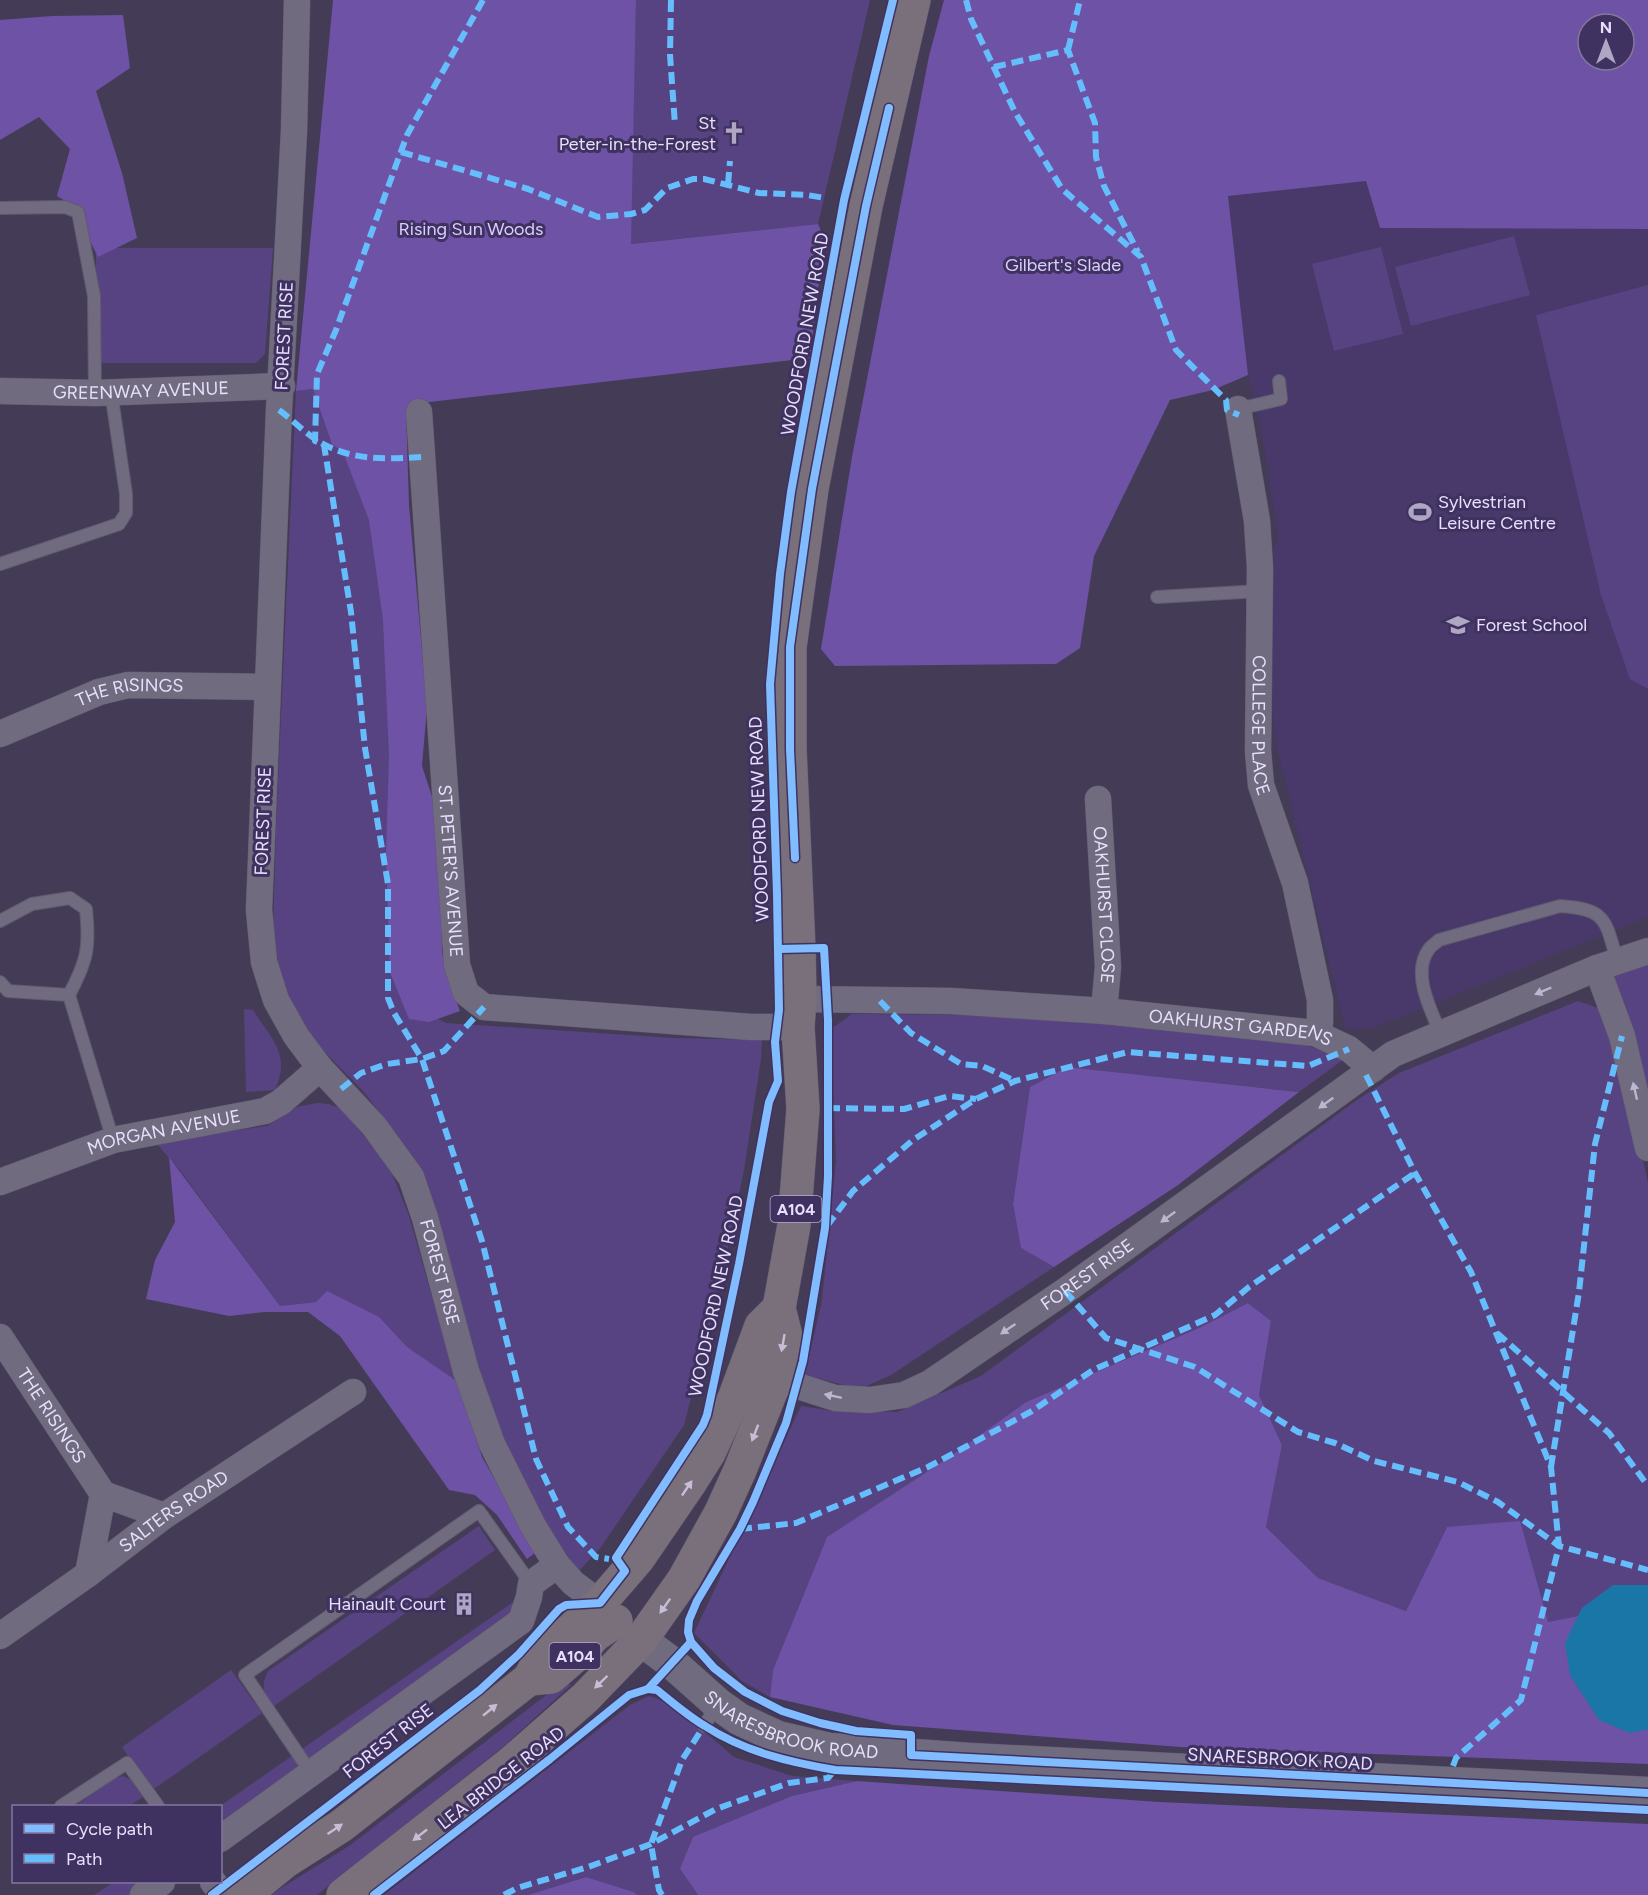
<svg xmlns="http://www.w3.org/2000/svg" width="1648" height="1895" viewBox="0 0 1648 1895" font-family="Figtree,sans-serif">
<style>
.built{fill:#48396a}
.green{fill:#574382}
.forest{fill:#6e52a6;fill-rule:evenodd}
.water{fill:#1a76a6}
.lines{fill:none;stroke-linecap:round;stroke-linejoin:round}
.service-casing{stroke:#605a70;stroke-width:14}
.minor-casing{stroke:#605a70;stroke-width:27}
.tertiary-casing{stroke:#605a70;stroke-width:33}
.primary-casing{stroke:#605a70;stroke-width:34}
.service{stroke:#706b7e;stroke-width:12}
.minor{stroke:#706b7e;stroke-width:26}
.tertiary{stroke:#706b7e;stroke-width:32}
.primary{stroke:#79707c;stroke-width:33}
.quiet{stroke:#66bdfb;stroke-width:6;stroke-dasharray:12 6;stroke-linecap:butt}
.cycleway-casing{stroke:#403260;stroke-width:11}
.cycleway{stroke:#80bcff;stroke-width:8}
.oneway{fill:#bdb6d0}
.oneway2{fill:#c6bed6}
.labels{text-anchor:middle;stroke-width:6;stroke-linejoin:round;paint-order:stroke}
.shield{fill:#403260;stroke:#b5abcd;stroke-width:1.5}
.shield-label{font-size:16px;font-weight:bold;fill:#e7dffc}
.poi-label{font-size:18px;fill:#e7dffc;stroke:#403260;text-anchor:end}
.park-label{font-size:18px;fill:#dacdff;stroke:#403260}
.street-label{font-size:18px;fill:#e7dffc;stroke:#403260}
</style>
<rect width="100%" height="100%" fill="#443c56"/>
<polygon class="built" points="1366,181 1380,228 1648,229 1648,917 1374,1028 1345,1028 1277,747 1265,652 1272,552 1279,539 1259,417 1248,375 1228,196"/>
<g class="green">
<polygon points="636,0 870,0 818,224 630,244"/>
<polygon points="1514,236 1530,295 1411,326 1395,267"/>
<polygon points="1381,247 1403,334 1334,351 1312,264"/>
<polygon points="96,248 273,248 265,354 256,363 96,363"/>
<polygon points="1648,285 1648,689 1630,679 1601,595 1536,315"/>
<polygon points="396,378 421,1010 446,1023 674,1038 762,1040 761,1059 744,1170 718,1294 684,1425 601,1547 578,1572 541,1521 502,1434 475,1363 418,1170 398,1136 363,1091 307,1034 286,997 281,980 273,932 276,826 296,391"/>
<polygon points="1648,951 1648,1148 1597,968"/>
<polygon points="1578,1001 1601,1009 1615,1030 1648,1183 1648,1602 1548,1622 1447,1527 1406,1611 1318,1578 1266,1527 1282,1445 1259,1395 1271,1321 1248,1303 1199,1328 1026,1402 945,1460 827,1537 773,1670 770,1697 742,1681 694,1633 801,1406 832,1411 897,1412 981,1376 1357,1100 1399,1073"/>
<path d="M 244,1009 L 253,1010 C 272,1040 291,1054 275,1090 L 246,1092 Z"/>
<polygon points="852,1014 1010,1015 1306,1045 1344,1059 1299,1092 1067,1067 1030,1087 1013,1204 1021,1248 1054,1267 891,1375 860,1389 805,1375 822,1300 836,1161 831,1029"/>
<polygon points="317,1103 328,1104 340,1108 385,1160 391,1171 409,1216 447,1349 482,1457 340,1336 316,1302 280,1306 179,1169 155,1142 267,1126 297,1107"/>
<path d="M 479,1526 L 495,1550 L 271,1708 C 263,1695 261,1684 268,1671 Z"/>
<polygon points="526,1593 521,1621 220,1839 220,1806"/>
<polygon points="231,1670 262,1713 151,1791 122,1747"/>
<polygon points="566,1680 571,1685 504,1746 317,1895 270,1895 349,1846"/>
<polygon points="649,1696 672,1704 734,1757 792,1776 857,1781 792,1796 680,1869 698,1895 637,1895 634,1892 586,1877 528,1895 384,1895 630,1705"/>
<polygon points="123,1776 131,1780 143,1797 129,1806 75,1806 114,1779"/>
<polygon points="114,1882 162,1882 143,1895 94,1895"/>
</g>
<g class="forest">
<polygon points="333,0 636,0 631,244 818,224 824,238 810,358 412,404 406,409 409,505 427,707 422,766 440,821 442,952 451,987 460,1011 429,1022 409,1019 390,972 386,856 389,756 383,620 369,520 343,452 332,444 313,389 296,391"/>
<path d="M 944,0 L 1648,0 L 1648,229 L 1380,228 L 1366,181 L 1228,196 L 1248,375 L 1213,390 L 1170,400 L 1094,556 L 1080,648 L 1056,664 L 835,666 L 821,649 L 852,457 L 929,56 ZM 1588,24 L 1624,24 L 1624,60 L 1588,60 Z"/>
<polygon points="123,15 130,68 96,91 122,173 137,238 98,257 86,233 79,209 57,196 70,149 39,117 0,140 0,20 52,16"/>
<polygon points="1067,1067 1299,1092 1178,1185 1054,1267 1021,1248 1013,1204 1030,1087"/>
<polygon points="169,1157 280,1306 316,1302 327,1291 379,1317 407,1347 455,1380 460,1389 482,1457 536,1552 527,1559 497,1515 475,1495 449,1490 340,1336 308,1312 264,1312 229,1316 146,1299 155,1260 175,1222"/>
<polygon points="1248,1303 1271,1321 1259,1395 1282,1445 1266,1527 1318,1578 1406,1611 1447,1527 1520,1521 1548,1622 1648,1602 1648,1764 1181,1747 893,1725 770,1697 773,1670 827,1537 945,1460 1026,1402 1199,1328"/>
<polygon points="857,1781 1159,1802 1648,1824 1648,1895 698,1895 680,1869 693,1837 792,1796"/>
<polygon points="586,1877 634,1892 637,1895 528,1895"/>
</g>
<polygon class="water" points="1613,1585 1648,1585 1648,1729 1630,1733 1599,1720 1570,1675 1565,1643 1582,1608"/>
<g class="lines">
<g class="service-casing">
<g id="service">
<polyline points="0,208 65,207 78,212 94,296 95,393"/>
<polyline points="1238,409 1281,399 1279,381"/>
<polyline points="0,564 119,524 126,513 126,494 111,392"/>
<polyline points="1157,597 1260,591"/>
<path d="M 0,921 L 32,904 L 70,898 L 86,909 C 90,948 87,961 69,995 L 113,1140"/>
<polyline points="0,982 8,991 69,995"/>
<path d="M 1441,1034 C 1431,1011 1411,973 1429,949 C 1431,946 1436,943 1439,940 L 1560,906 C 1607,909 1605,920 1617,960"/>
<polyline points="704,1726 717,1705"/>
<polyline points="311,1773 245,1675 479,1511 531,1584"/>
<polyline points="61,1806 127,1763 158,1806"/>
</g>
</g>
<g class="minor-casing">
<g id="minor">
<path id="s1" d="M 297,0 L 294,131 L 279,410 L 259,910 L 264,962 L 276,1000 L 296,1036 L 320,1068 L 374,1126 L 411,1177 L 425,1218 L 466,1371 L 492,1444 L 533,1526 L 557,1565 L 573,1583 L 600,1603"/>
<path id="s2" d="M 0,391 L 95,393 L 282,386"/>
<path id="s3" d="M 1238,409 L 1257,521 L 1260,568 L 1258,751 L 1261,785 L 1295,883 L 1320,1000 L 1320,1023 L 1315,1033"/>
<path id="s4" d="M 419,412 L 457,965 L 466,993 L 484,1007 L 751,1027 L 798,1027"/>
<path id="s5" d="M 0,734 L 99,692 L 128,685 L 267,687"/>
<path id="s6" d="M 1098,799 L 1108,967 L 1104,1011"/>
<polyline points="1597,968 1622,1036 1648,1148"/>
<path id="s7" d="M 800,999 L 951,1001 L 1104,1011 L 1315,1033 L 1349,1049 L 1373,1069"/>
<path id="s8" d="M 0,1182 L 113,1140 L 265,1111 L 281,1102 L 320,1068"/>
<path id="s9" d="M 0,1337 L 103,1494 L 164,1516"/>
<path id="s10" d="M 776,1379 L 835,1398 L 870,1400 L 904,1395 L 930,1383 L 1065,1291 L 1393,1054 L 1597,968 L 1648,951"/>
<polyline points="88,1574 103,1494"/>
<path id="s11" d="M 0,1636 L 88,1574 L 164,1516 L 353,1392"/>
<polyline points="220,1839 521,1621 529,1597 531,1584 557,1565"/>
<polyline points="213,1882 224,1895"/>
<polyline points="143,1895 162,1882"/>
</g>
</g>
<g class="tertiary-casing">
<g id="tertiary">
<path id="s12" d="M 641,1640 L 672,1663 L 718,1704 L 739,1719 L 778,1737 L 830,1749 L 970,1759 L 1648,1793"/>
</g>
</g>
<g class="primary-casing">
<g id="primary">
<polyline points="529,1679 551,1677 581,1651 595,1635 616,1621"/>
<polyline points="244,1895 286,1861 341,1826 529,1679 541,1657 600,1603 638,1559 690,1483 709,1453 735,1396 761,1326 779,1308"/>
<polyline points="343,1895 512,1762 585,1698 641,1640 684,1579 721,1512 740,1470 776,1379 786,1336 779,1308 794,1225 803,1109 798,1027 800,999 799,948 790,749 790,647 812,489 866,206 914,0"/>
</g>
</g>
<use href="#service" class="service"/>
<use href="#minor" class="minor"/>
<use href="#tertiary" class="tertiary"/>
<use href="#primary" class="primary"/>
<g class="quiet">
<polyline points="483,0 407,135 336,330 317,374 315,441 324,445 351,612 365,748 388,884 388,998 394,1013 422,1059 482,1241 536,1459 568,1527 596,1557 609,1559"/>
<polyline points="671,0 670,55 675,125"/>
<polyline points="966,0 971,19 1015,112 1062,189 1141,257 1176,350 1226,400 1227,410 1239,415"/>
<polyline points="1068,50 1080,0"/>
<polyline points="994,67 1068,50 1095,123 1096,157 1104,186 1138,252"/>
<polyline points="401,152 528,189 598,217 631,214 645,210 667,188 693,179 704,179 759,193 807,195 825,198"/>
<polyline points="728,184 730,161"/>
<path d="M 279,410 C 294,421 309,437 325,445 C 357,461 388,459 422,457"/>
<polyline points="880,1001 911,1033 961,1064 982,1066 1015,1081"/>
<polyline points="1366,1075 1415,1173 1471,1272 1551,1467 1559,1546 1521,1700 1456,1758 1453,1766"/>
<polyline points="341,1089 361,1073 387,1064 422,1059 444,1051 484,1007"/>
<polyline points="828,1108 904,1109 949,1096 976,1099"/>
<polyline points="827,1226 853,1191 913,1140 976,1099 1015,1081 1128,1052 1308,1066 1349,1049"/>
<polyline points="1065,1291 1106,1338 1195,1367 1298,1432 1335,1443 1374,1461 1458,1482 1498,1502 1559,1546 1648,1570"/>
<polyline points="1497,1333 1609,1433 1648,1486"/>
<polyline points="1551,1467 1579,1292 1595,1144 1622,1036"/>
<polyline points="740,1529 796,1523 928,1467 1032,1411 1093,1370 1215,1315 1249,1287 1415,1173"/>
<polyline points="504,1895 517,1888 588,1867 651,1844 716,1809 789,1783 828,1778 835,1770"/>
<polyline points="662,1895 659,1890 651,1844 682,1760 704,1726"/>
</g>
<g class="cycleway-casing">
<g id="cycleway">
<polyline points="795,858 790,749 790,647 812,489 866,206 889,108"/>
<polyline points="778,949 824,948 828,1020 828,1176 825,1228 803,1361 786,1423 753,1502 740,1529 697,1601 689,1620 688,1632 691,1642 714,1668 745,1692 782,1711 820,1723 856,1731 911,1735 911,1755 1648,1793"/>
<path d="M 648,1689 L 657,1690 C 672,1702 688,1716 705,1726 C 745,1752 789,1762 835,1770 L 1648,1810"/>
<polyline points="212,1895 480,1690 519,1654 559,1609 566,1605 600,1603 625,1571 616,1558 703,1425 707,1415 739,1264 769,1102 778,1081 775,1042 779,1010 777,894 770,684 780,574 791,492 844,200 893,0"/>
<polyline points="374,1895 550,1759 629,1695 648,1689 691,1642"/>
</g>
</g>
<use href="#cycleway" class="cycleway"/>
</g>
<defs><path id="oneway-solid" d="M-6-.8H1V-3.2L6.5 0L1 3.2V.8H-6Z" transform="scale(1.5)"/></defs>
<g class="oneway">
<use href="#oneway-solid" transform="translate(1543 991) rotate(157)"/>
<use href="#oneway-solid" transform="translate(1635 1091) rotate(-103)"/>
<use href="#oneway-solid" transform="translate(1326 1103) rotate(144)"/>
<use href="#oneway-solid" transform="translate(1168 1217) rotate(144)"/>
<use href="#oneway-solid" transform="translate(1008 1329) rotate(146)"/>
<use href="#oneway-solid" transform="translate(833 1396) rotate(-168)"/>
</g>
<g class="oneway2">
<use href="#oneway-solid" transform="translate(783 1343) rotate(100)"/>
<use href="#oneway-solid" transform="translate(755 1433) rotate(111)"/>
<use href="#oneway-solid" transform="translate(687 1488) rotate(-56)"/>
<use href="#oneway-solid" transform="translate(665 1606) rotate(125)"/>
<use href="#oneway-solid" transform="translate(601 1682) rotate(136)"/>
<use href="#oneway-solid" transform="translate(490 1710) rotate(-39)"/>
<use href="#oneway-solid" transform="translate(335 1829) rotate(-34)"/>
<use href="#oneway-solid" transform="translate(420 1835) rotate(142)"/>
</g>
<defs>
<g id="church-bare" transform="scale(1.8)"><path d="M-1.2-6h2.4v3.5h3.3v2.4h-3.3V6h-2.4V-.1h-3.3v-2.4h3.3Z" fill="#aea6c2" stroke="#403260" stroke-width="2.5" paint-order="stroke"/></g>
<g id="stadium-bare" transform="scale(1.8)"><path d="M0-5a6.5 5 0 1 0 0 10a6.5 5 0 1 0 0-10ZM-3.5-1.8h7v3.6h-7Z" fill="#aea6c2" stroke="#403260" stroke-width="2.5" paint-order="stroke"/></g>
<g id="school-bare" transform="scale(1.8)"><path d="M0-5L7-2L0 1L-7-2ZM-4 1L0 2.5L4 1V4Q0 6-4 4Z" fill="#aea6c2" stroke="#403260" stroke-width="2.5" paint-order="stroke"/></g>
<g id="building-bare" transform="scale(1.8)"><path d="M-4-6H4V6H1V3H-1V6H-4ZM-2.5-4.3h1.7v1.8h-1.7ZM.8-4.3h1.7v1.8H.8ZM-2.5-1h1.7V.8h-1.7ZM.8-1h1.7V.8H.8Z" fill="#aea6c2" stroke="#403260" stroke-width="2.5" paint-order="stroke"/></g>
</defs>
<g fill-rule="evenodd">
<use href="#church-bare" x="734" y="133"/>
<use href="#stadium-bare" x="1420" y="512"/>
<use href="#school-bare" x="1458" y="625"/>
<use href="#building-bare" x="464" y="1604"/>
</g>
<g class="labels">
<g class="shield">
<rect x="770.5" y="1196" width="51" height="26" rx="4.5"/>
<rect x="549.5" y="1643" width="51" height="26" rx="4.5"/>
</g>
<g class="shield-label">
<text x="796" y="1215">A104</text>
<text x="575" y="1662">A104</text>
</g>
<g class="poi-label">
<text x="716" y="129">St<tspan x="716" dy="21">Peter-in-the-Forest</tspan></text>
<text x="1438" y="508" text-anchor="start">Sylvestrian<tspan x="1438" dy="21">Leisure Centre</tspan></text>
<text x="1476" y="631" text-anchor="start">Forest School</text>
<text x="446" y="1610">Hainault Court</text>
</g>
<g class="park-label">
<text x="471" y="235">Rising Sun Woods</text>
<text x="1063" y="271">Gilbert's Slade</text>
</g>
<g class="street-label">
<text transform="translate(805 334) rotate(-80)" y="6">WOODFORD NEW ROAD</text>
<text transform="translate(284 336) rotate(-87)" y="6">FOREST RISE</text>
<text dy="6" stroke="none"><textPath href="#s2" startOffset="141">GREENWAY AVENUE</textPath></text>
<text dy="6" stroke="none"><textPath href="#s5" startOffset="138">THE RISINGS</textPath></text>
<text dy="6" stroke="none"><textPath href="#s3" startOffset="318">COLLEGE PLACE</textPath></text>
<text transform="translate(759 819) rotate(-92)" y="6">WOODFORD NEW ROAD</text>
<text transform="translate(263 821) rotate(-88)" y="6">FOREST RISE</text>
<text dy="6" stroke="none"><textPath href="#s4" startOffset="460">ST. PETER'S AVENUE</textPath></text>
<text dy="6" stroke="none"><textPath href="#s6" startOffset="106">OAKHURST CLOSE</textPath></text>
<text dy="6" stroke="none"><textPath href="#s7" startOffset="442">OAKHURST GARDENS</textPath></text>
<text dy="6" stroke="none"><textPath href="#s8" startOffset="172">MORGAN AVENUE</textPath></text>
<text dy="6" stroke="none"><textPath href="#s1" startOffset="1326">FOREST RISE</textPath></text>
<text dy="6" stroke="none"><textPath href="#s10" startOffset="351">FOREST RISE</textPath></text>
<text transform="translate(716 1296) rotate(-78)" y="6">WOODFORD NEW ROAD</text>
<text dy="6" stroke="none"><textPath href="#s9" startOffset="94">THE RISINGS</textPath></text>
<text dy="6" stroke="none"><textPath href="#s11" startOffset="214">SALTERS ROAD</textPath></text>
<text dy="6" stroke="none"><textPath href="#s12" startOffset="178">SNARESBROOK ROAD</textPath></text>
<text transform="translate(388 1741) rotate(-38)" y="6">FOREST RISE</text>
<text transform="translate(1280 1759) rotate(3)" y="6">SNARESBROOK ROAD</text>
<text transform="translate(501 1778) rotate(-38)" y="6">LEA BRIDGE ROAD</text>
</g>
</g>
<rect x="12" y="1805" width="210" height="78" fill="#403260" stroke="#83779e" stroke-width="1.5"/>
<rect x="24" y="1824" width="30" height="9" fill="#80bcff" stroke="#83779e" stroke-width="1.5"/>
<text x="66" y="1835" font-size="18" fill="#e7dffc">Cycle path</text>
<rect x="24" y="1854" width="30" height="9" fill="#66bdfb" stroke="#83779e" stroke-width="1.5"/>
<text x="66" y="1865" font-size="18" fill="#e7dffc">Path</text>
<g transform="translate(1606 42)"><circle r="28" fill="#403260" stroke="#83779e" stroke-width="1.5"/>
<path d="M0-4.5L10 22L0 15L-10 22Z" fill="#aea6c2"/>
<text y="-9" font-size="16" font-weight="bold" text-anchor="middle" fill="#e7dffc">N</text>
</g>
</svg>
